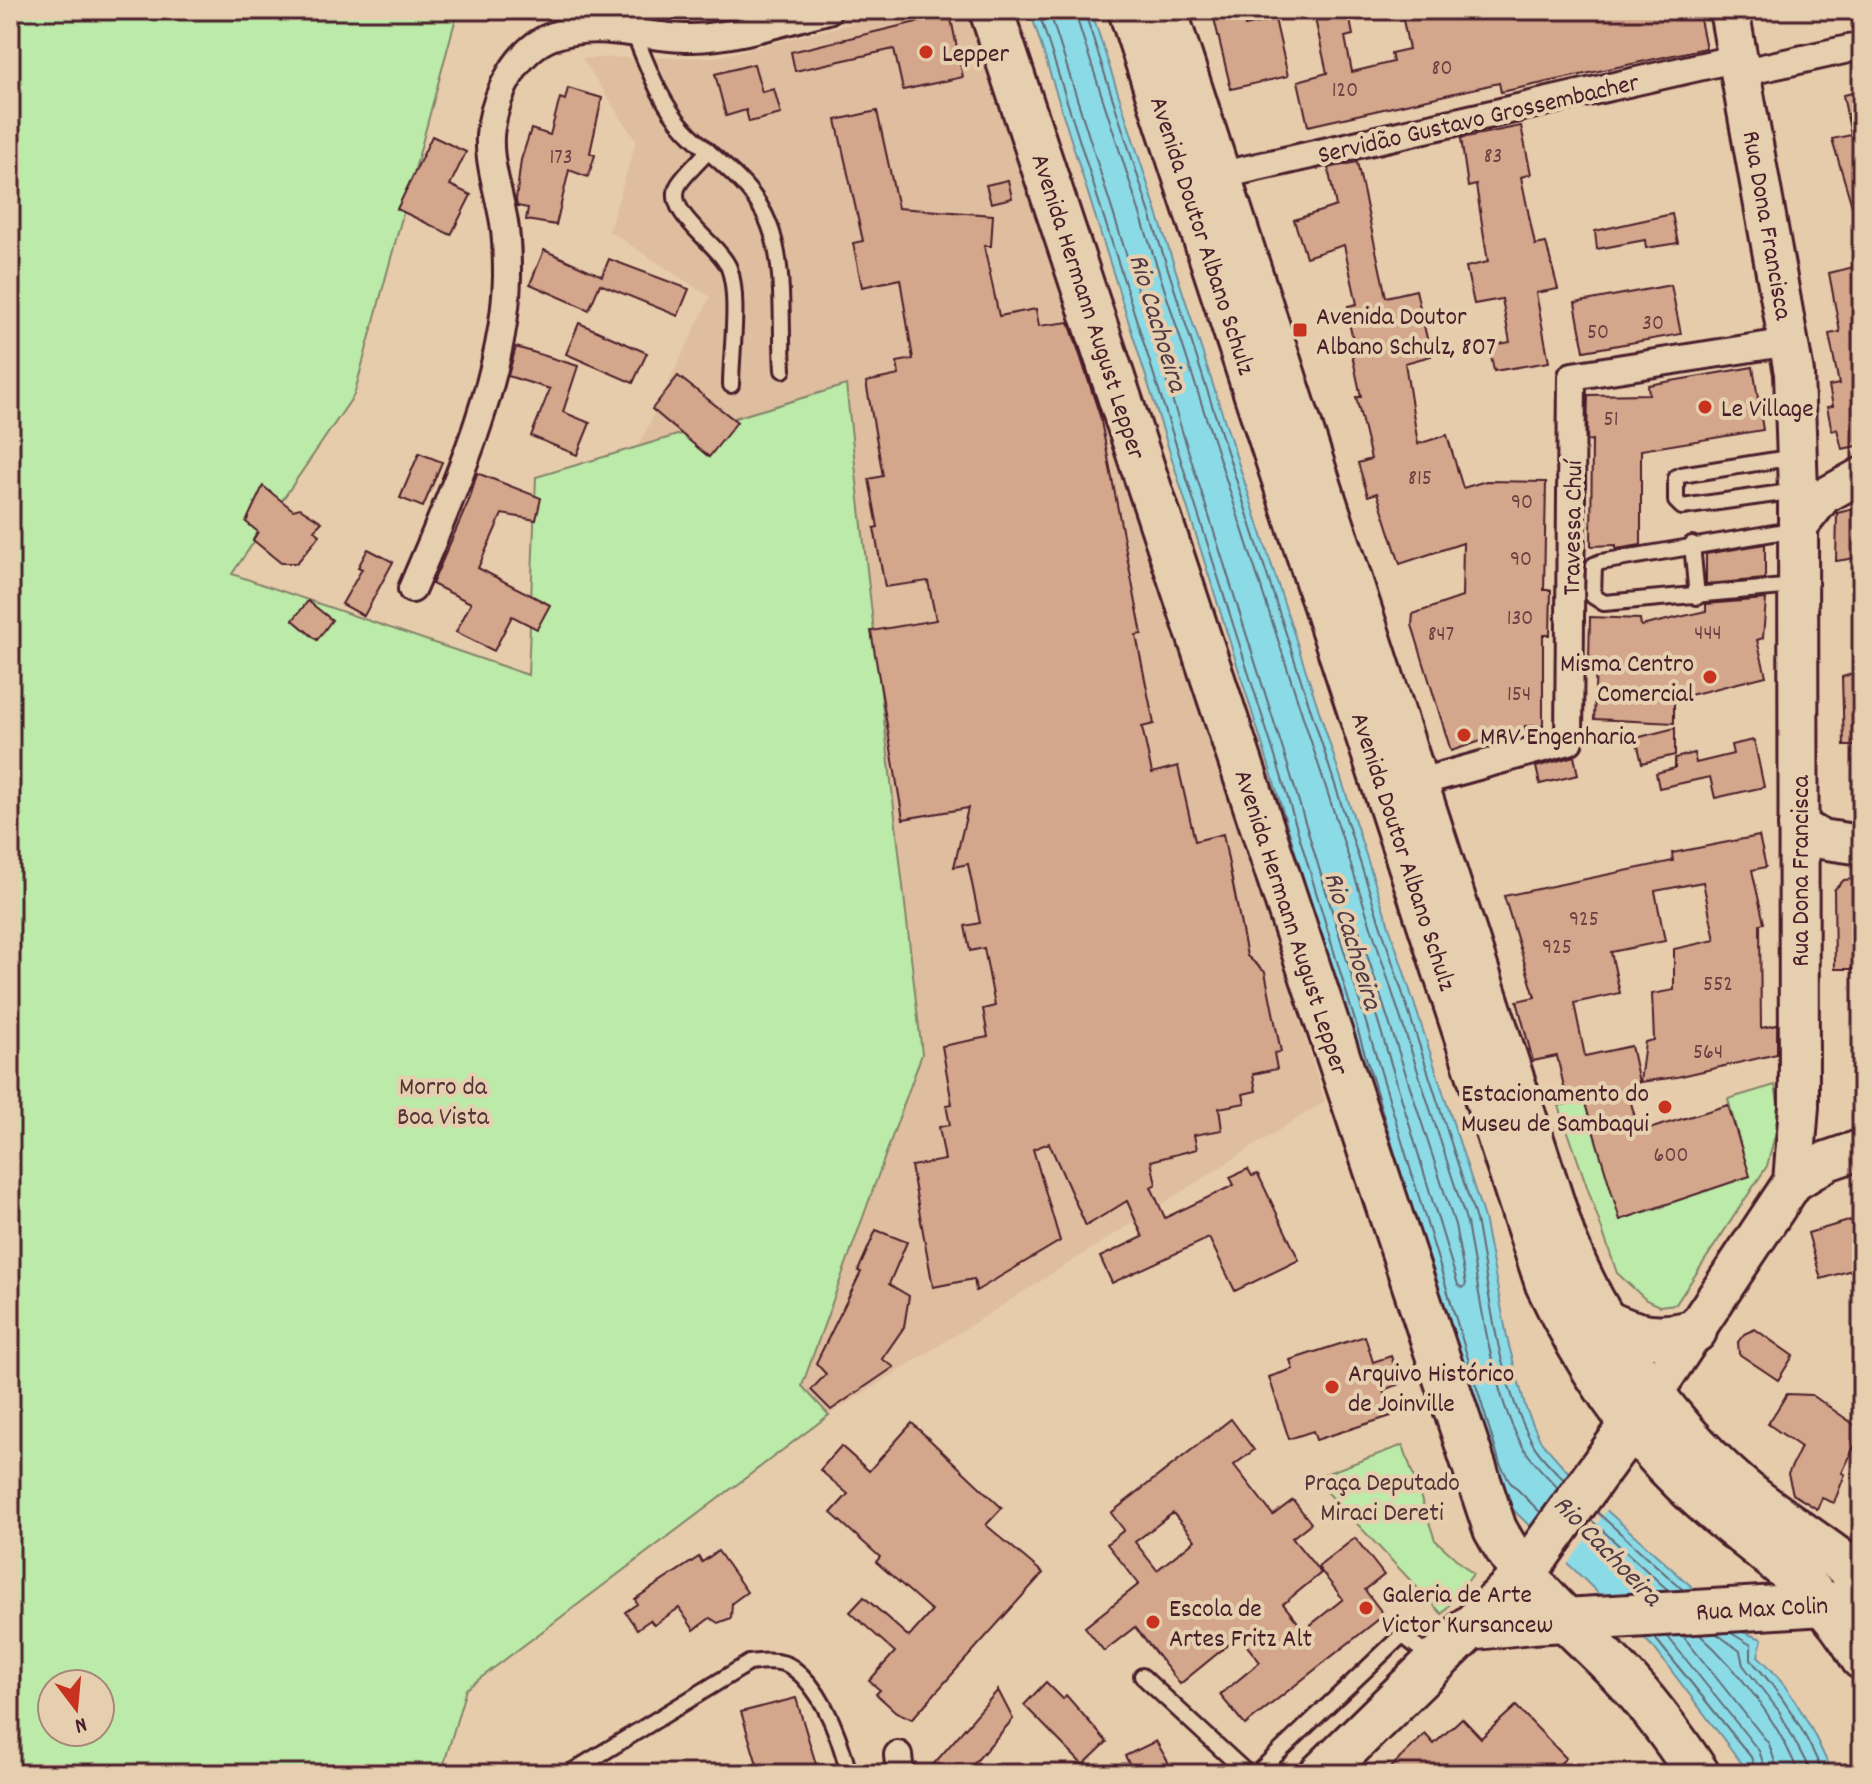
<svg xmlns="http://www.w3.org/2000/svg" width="1872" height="1784" viewBox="0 0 1872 1784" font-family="Dekko,sans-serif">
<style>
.built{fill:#debe9f}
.green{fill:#bceaa8;stroke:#83846a;stroke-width:2;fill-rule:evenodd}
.water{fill:#8bdbe6;stroke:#71909b;stroke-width:2}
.pier{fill:#e7ccab}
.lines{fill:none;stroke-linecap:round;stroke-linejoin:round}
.shore{stroke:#646a76;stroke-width:2}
.building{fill:#d4a68b;stroke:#4a1f2b;stroke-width:2;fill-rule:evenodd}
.service-casing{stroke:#4a1f2b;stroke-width:20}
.minor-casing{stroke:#4a1f2b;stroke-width:32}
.tertiary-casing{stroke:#4a1f2b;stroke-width:40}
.secondary-casing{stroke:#4a1f2b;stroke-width:44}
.primary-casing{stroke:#4a1f2b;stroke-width:48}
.service{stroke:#e5cfae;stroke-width:14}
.minor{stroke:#e5cfae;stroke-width:26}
.tertiary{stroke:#e5cfae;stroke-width:34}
.secondary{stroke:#e5cfae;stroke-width:38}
.primary{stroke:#e5cfae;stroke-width:42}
.poi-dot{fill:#c8321e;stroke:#e5cfae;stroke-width:3}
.labels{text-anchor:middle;stroke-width:8;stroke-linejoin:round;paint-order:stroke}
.number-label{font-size:22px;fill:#6c4143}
.poi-label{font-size:26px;fill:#4a1f2b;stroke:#e5cfae;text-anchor:start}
.street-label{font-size:26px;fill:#4a1f2b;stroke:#e5cfae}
.park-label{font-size:26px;fill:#553338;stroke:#e5cfae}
.water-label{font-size:28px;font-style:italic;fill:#543b47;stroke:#e5cfae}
</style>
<rect width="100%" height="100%" fill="#e7ccab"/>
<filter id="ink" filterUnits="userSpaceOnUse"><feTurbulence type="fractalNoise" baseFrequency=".0125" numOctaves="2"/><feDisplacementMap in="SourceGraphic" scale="16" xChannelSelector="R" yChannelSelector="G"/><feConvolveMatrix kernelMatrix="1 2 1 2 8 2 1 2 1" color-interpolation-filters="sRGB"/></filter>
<g filter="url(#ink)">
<polygon class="built" points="905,10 967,10 1037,180 1325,1101 829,1415 802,1386 922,1054 845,386 638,447 710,297 609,231 636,141 582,58 717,57"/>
<g class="green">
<path d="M 10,10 L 458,10 L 354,395 L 232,574 L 528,675 L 536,477 L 846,385 L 922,1054 L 802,1386 L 829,1415 L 466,1689 L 441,1774 L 10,1774 ZM 52,1684 L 100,1684 L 100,1732 L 52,1732 Z"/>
<polygon points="1775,1085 1780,1116 1767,1166 1676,1304 1659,1306 1646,1300 1617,1273 1559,1106 1584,1099 1621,1219 1665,1206 1657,1179 1749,1176 1728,1099"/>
<polygon points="1403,1445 1435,1540 1473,1574 1442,1614 1314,1478"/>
</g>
<path class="water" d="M 1030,10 L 1091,10 L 1484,1218 L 1508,1342 L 1526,1409 L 1540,1440 L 1583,1489 L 1742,1632 L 1762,1639 L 1758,1656 C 1792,1687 1815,1732 1832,1774 L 1750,1774 L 1654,1648 L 1496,1493 L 1483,1471 L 1271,772 Z"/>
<polygon class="pier" points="1586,1486 1609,1507 1565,1568 1542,1546"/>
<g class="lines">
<g class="shore">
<polyline points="1038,10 1279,769 1402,1177"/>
<polyline points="1049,10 1288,766 1500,1464 1510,1482 1540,1512"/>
<path d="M 1074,10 L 1467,1223 C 1478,1283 1492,1401 1525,1450 C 1534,1464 1547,1476 1558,1488"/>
<path d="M 1084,10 L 1476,1220 C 1490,1292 1496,1376 1532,1442 C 1539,1456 1553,1468 1564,1480"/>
<polygon points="1354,927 1359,930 1455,1225 1466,1284 1463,1288 1458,1285 1351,932"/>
<polyline points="1597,1512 1683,1590"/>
<polyline points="1591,1520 1669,1591"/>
<polyline points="1639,1592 1610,1564 1610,1558 1615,1558 1652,1592"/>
<path d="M 1731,1633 L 1751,1645 L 1751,1660 C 1782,1694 1806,1732 1823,1774"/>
<polyline points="1717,1634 1740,1651 1743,1665 1779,1711 1812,1774"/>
<path d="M 1700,1635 C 1739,1670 1779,1723 1799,1774"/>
<polyline points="1683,1636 1769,1744 1779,1774"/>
<polyline points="1668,1637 1759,1751 1767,1774"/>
<polyline points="1655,1638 1751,1757 1757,1774"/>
</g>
</g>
<g class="building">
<polygon points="1212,10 1241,10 1245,26 1275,19 1288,76 1231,89"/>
<polygon points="1313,10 1348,10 1353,35 1345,37 1352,72 1393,62 1391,53 1409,49 1401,10 1698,10 1706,48 1501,92 1499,83 1308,126 1298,81 1327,73"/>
<polygon points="950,14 963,77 903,90 894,49 795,71 791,52"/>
<polygon points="754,64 762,92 774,89 781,114 749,122 746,110 726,116 715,74"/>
<polygon points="568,88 602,98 590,153 595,155 588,177 569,170 556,225 526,220 528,208 517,206 516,200 521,160 531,129 550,135 560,98 565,100"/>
<polygon points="1862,91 1862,215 1855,216 1832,139 1851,135 1843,95"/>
<polygon points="877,111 898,208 993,215 991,246 984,246 999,316 1036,309 1039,326 1069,322 1100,416 1142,634 1136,635 1154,724 1142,727 1152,773 1178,766 1195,841 1223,834 1247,956 1265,972 1281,1052 1274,1053 1277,1069 1253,1074 1256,1091 1243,1094 1245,1103 1219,1108 1222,1130 1194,1135 1197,1149 1151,1161 1156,1184 1151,1187 1165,1218 1234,1185 1230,1177 1248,1169 1252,1176 1258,1174 1299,1260 1235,1291 1209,1238 1112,1283 1100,1257 1143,1237 1127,1201 1086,1226 1049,1143 1033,1149 1060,1241 976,1291 974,1279 933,1287 911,1166 945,1160 939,1127 950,1125 946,1105 952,1104 942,1046 988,1037 983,1009 995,1006 984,948 970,951 965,926 980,923 968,864 954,867 968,808 903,819 871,631 936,620 928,581 885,587 874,528 878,527 869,479 883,476 866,382 899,375 897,362 913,359 900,279 862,287 853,243 863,241 836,120"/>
<polygon points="1521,126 1531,174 1521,177 1535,245 1546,243 1558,289 1536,293 1549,362 1494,371 1489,346 1510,342 1502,299 1474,304 1466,267 1488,262 1476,185 1468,187 1461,138"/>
<polygon points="432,136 466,152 450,185 471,195 451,235 397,209"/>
<polygon points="1357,162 1386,297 1416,290 1431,356 1405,363 1418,444 1447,435 1463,488 1486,481 1546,482 1544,590 1551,590 1550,635 1543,635 1543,726 1525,726 1525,731 1505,731 1505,737 1493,737 1451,751 1412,625 1413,614 1462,597 1463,543 1400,564 1377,493 1368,496 1358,463 1371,459 1356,397 1361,397 1349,340 1353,339 1349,323 1352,323 1348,306 1357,304 1344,245 1306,257 1294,220 1336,206 1328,168"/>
<polygon points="1008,180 1012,198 991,203 986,185"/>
<polygon points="1672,214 1678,243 1646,248 1645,240 1597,249 1595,231"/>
<polygon points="544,250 602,276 609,259 689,289 678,316 600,284 589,310 530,284"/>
<polygon points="1862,265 1862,445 1842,449 1837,429 1832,431 1827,407 1833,406 1829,386 1839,384 1829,334 1840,332 1829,273"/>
<polygon points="1671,285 1681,334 1584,351 1575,303"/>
<polygon points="579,323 647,353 633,383 566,354"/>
<polygon points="516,347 578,366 563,412 590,423 577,455 531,436 550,389 508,376"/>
<polygon points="1753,367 1763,430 1641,450 1641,545 1616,549 1616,545 1591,546 1592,440 1587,441 1588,395 1649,394 1648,385"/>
<polygon points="678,376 737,422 709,457 652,409"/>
<polygon points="419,453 442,462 423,507 400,498"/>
<polygon points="477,473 541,498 536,520 502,514 478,568 550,605 537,629 512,616 494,651 456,632 471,603 432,584 470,498"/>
<polygon points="263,486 293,510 300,508 322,522 314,530 320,535 297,563 281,563 253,540 258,532 246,522"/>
<polygon points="1862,507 1862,557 1836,561 1837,513"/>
<polygon points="1765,544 1765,579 1706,584 1706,554"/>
<polygon points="368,549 393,562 364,616 342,604 362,569 358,567"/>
<polygon points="1766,599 1763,638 1757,640 1766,676 1674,699 1674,723 1594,719 1596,662 1589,661 1590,617 1640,619 1641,626 1706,611 1706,604"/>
<polygon points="308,601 332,620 317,640 293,620"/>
<polygon points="1862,671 1862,746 1844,746 1842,677"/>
<polygon points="1675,728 1675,755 1642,763 1636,738"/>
<polygon points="1754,740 1764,787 1715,798 1710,777 1659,788 1656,773 1675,768 1675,758 1694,753 1696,763 1733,754 1731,745"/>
<polygon points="1574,756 1578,775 1540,784 1536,767"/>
<polygon points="1759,836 1766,867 1752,870 1764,923 1760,924 1761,1028 1777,1025 1777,1054 1677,1077 1640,1082 1645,1042 1654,1040 1652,994 1674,990 1674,949 1715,940 1703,882 1655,891 1665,941 1611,952 1620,993 1574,1003 1585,1056 1631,1046 1639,1082 1627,1088 1639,1132 1728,1105 1750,1176 1620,1220 1583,1097 1567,1100 1557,1056 1533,1061 1517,1001 1535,997 1504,896 1673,861 1672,853"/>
<polygon points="1861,878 1862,969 1835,969 1834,890 1844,880"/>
<polygon points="1862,1217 1862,1267 1821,1279 1808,1233"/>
<polygon points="876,1230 907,1242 889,1284 909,1296 904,1327 882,1359 894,1367 831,1410 811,1390 826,1374 816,1363 861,1272 858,1271"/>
<polygon points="1755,1329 1793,1356 1778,1380 1739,1354 1738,1342 1744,1334"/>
<polygon points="1365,1336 1373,1362 1391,1356 1400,1384 1383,1390 1391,1416 1316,1440 1313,1431 1289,1439 1269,1377 1293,1369 1290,1360"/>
<polygon points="1787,1394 1812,1395 1862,1430 1842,1473 1845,1474 1834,1503 1822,1498 1817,1509 1793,1494 1788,1474 1801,1447 1768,1424"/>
<path d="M 1231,1419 L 1254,1450 L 1234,1465 L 1273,1515 L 1293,1500 L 1311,1523 L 1292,1538 L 1321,1573 L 1283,1604 L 1304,1630 L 1343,1599 L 1318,1567 L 1355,1538 L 1384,1575 L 1365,1590 L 1384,1615 L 1245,1725 L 1220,1695 L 1260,1662 L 1239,1636 L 1180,1684 L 1135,1627 L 1104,1651 L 1085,1627 L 1139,1584 L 1107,1544 L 1124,1530 L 1111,1513 ZM 1173,1513 L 1195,1540 L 1157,1570 L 1135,1542 Z"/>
<polygon points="912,1423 1002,1508 986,1525 1043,1573 912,1719 896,1712 876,1694 880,1690 869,1681 895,1652 850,1612 864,1597 909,1637 932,1611 876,1562 880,1557 831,1513 848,1494 820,1470 841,1446 869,1471"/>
<polygon points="718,1551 747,1592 732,1603 731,1618 718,1623 710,1618 694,1630 679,1608 654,1625 650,1620 637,1629 625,1612 637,1604 635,1599 699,1557 702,1562"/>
<polygon points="1046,1682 1063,1699 1066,1695 1107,1742 1083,1765 1024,1705"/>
<polygon points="998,1690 1013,1719 965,1774 925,1774"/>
<polygon points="796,1698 819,1774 760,1774 741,1712"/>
<polygon points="1516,1706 1566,1758 1549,1774 1384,1774 1425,1734 1434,1744 1462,1718 1481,1738"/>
<polygon points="1156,1741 1175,1774 1135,1774 1125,1756"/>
</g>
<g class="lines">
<g class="service-casing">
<g id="service">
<path d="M 633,31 C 647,64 659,101 684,128 C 714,161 752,181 769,224 C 786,267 780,324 783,370"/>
<path d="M 708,151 C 699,162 687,172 679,184 C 662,212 719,243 729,268 C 740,297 731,353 731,385"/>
<polyline points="1795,457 1681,475 1676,477 1676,501 1682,507 1797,491"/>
<polyline points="1692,544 1697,597"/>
<polyline points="1795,586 1604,603 1593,596 1594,565 1601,562 1797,529"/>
<polyline points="1142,1676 1248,1774"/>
<path d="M 568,1774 L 749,1663 C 762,1661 782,1659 793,1668 C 824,1691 840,1738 849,1774"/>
<polyline points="1256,1774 1402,1635 1432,1658"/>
</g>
</g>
<g class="minor-casing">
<g id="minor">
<polyline points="1740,73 1862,46"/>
<polyline points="1218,176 1738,58"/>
<path d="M 412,589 C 451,497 505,380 507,277 C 507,257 507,236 503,217 C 498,189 486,155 491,127 C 497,92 517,49 553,36 C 599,19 646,39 692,38 C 737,37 784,21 828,10"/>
<polyline points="1416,783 1569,741 1572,376 1790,342"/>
<polyline points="898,1755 900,1774"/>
</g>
</g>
<g class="tertiary-casing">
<polyline id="tertiary" points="1798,529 1824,496 1862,475"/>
</g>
<g class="secondary-casing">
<g id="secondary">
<polyline points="1798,826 1820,839 1862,845"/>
<polyline points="1793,1182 1827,1161 1862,1149"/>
<polyline points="1654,1392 1793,1182 1799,1106 1798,491 1794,373 1729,10"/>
</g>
</g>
<g class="primary-casing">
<g id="primary">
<path d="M 991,10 L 1495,1529 C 1525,1587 1574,1626 1619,1672 C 1649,1703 1674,1738 1698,1774"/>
<path d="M 1130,10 L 1547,1284 C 1581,1356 1627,1428 1685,1484 C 1745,1543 1821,1581 1862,1658"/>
<path d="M 1165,10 L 1564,1238 C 1600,1332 1674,1435 1753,1498 C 1789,1526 1827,1549 1862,1578"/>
<path d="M 1604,1321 C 1637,1337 1659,1341 1695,1331"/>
<polyline points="1467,1629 1532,1622 1841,1603"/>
<polyline points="1321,1774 1523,1576 1647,1403"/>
</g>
</g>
<use href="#service" class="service"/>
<use href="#minor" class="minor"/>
<use href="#tertiary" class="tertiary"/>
<use href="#secondary" class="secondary"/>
<use href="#primary" class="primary"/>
</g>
</g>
<g class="poi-dot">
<circle cx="926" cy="52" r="8"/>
<rect x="1292" y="322" width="16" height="16" rx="4"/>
<circle cx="1705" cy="407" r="8"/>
<circle cx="1710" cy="677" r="8"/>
<circle cx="1464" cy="735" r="8"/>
<circle cx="1665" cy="1107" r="8"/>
<circle cx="1332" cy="1387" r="8"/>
<circle cx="1366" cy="1608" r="8"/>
<circle cx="1153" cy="1622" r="8"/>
</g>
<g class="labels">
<g class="number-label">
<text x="1442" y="74">80</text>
<text x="1345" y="96">120</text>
<text x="1493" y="162">83</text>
<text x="561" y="163">173</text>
<text x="1653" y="329">30</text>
<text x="1598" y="338">50</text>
<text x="1611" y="425">51</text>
<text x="1420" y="484">815</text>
<text x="1522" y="508">90</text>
<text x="1521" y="565">90</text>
<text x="1520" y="624">130</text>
<text x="1708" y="639">444</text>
<text x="1441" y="640">847</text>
<text x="1519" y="700">154</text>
<text x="1584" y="925">925</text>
<text x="1557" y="953">925</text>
<text x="1718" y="990">552</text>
<text x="1708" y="1058">564</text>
<text x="1671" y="1161">600</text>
</g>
<g class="poi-label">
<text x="942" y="61">Lepper</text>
<text x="1316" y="324">Avenida Doutor<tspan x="1316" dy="30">Albano Schulz, 807</tspan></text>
<text x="1721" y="416">Le Village</text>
<text x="1694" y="671" text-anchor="end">Misma Centro<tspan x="1694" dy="30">Comercial</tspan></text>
<text x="1480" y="744">MRV Engenharia</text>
<text x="1649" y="1101" text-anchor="end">Estacionamento do<tspan x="1649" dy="30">Museu de Sambaqui</tspan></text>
<text x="1348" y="1381">Arquivo Histórico<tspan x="1348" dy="30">de Joinville</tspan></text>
<text x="1382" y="1602">Galeria de Arte<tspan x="1382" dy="30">Victor Kursancew</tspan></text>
<text x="1169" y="1616">Escola de<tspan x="1169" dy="30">Artes Fritz Alt</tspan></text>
</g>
<g class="street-label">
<text transform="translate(1478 117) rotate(-13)" y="9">Servidão Gustavo Grossembacher</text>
<text transform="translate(1769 225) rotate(80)" y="9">Rua Dona Francisca</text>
<text transform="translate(1204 235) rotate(72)" y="9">Avenida Doutor Albano Schulz</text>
<text transform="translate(1090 306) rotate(72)" y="9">Avenida Hermann August Lepper</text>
<text transform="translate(1571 528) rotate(-89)" y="9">Travessa Chuí</text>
<text transform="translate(1405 851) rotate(72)" y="9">Avenida Doutor Albano Schulz</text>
<text transform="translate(1799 871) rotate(-90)" y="9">Rua Dona Francisca</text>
<text transform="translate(1293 922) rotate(72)" y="9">Avenida Hermann August Lepper</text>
<text transform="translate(1762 1607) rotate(-3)" y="9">Rua Max Colin</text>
</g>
<g class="park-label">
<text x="443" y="1094">Morro da<tspan x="443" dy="30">Boa Vista</tspan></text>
<text x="1382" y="1490">Praça Deputado<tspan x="1382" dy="30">Miraci Dereti</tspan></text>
</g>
<g class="water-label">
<text transform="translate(1160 322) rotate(73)" y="10">Rio Cachoeira</text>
<text transform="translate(1355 940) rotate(73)" y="10">Rio Cachoeira</text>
<text transform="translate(1609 1549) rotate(46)" y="10">Rio Cachoeira</text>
</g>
</g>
<rect width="1872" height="1784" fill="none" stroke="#e5cfae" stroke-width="40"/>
<rect x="20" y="20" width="1832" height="1744" fill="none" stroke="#4a1f2b" stroke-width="3" filter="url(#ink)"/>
<g transform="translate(76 1708) rotate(164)"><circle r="38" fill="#e5cfae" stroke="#a7897a" stroke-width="2"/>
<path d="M0-6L14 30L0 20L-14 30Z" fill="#c8321e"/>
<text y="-12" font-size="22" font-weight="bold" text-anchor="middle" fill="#4a1f2b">N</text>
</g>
</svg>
